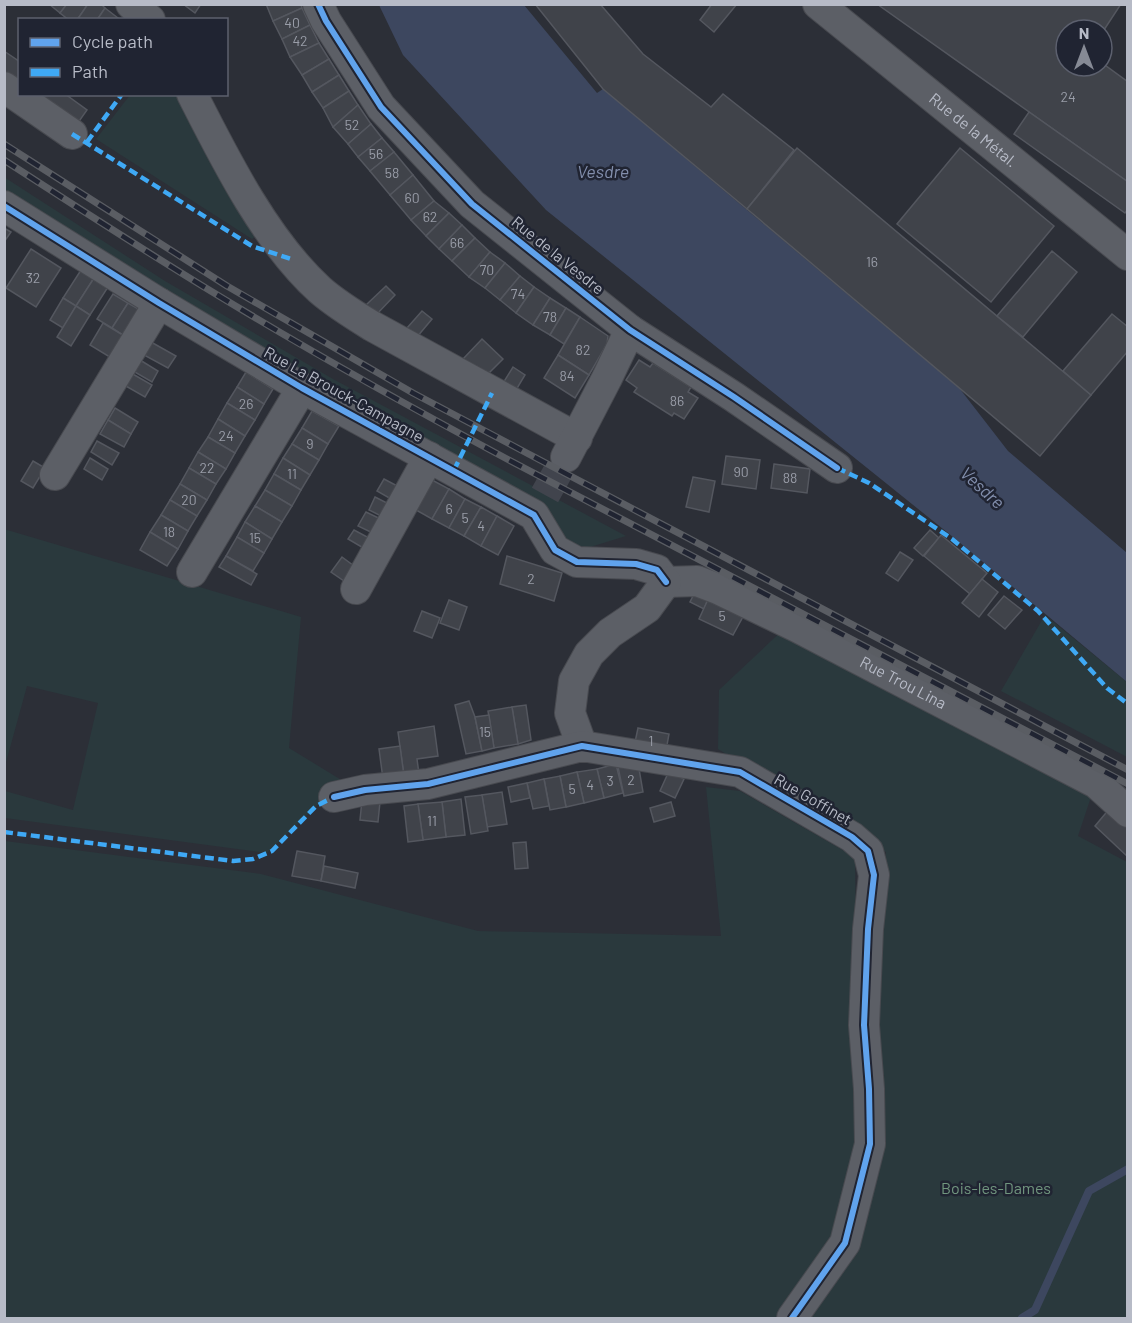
<svg xmlns="http://www.w3.org/2000/svg" width="1132" height="1323" viewBox="0 0 1132 1323" font-family="Barlow,sans-serif">
<style>
.green{fill:#2a393d}
.water{fill:#3d475f}
.lines{fill:none;stroke-linecap:round;stroke-linejoin:round}
.stream{stroke:#3d475f;stroke-width:8}
.building{fill:#40434a;stroke:#54575f;stroke-width:1.5}
.minor-tunnel{stroke:#41444d;stroke-width:30;stroke-dasharray:30 15;stroke-linecap:butt}
.minor-casing{stroke:#484a50;stroke-width:32}
.minor{stroke:#5c5f66;stroke-width:30}
.rail-casing{stroke:#5a5d63;stroke-width:7}
.rail{stroke:#202432;stroke-width:4.5;stroke-dasharray:14;stroke-linecap:butt}
.quiet{stroke:#3fa9f5;stroke-width:4.5;stroke-dasharray:9 4.5;stroke-linecap:butt}
.cycleway-casing{stroke:#202432;stroke-width:10}
.cycleway{stroke:#60a3ed;stroke-width:6}
.labels{text-anchor:middle;stroke-width:5;stroke-linejoin:round;paint-order:stroke}
.number-label{font-size:14px;fill:#999da8}
.street-label{font-size:16px;fill:#b7bbc7;stroke:#202432}
.park-label{font-size:16px;fill:#71967f;stroke:#202432}
.water-label{font-size:18px;font-style:italic;fill:#828eac;stroke:#202432}
</style>
<rect width="100%" height="100%" fill="#2c2f37"/>
<g class="green">
<polygon points="130,95 187,95 262,231 252,239 96,139"/>
<polygon points="4,177 165,281 333,379 626,536 587,548 567,542 361,409 5,191"/>
<polygon points="4,529 301,617 289,748 343,781 267,853 5,818 5,791 73,810 98,703 27,686 5,766"/>
<polygon points="1045,615 1127,682 1127,757 1001,691"/>
<polygon points="787,626 1097,779 1078,836 1127,862 1127,1318 5,1318 5,841 261,874 478,931 721,936 706,787 740,791 855,857 856,947 873,1004 886,852 718,749 719,690"/>
</g>
<polygon class="water" points="379,5 524,5 597,93 603,89 960,389 1008,451 1127,553 1127,682 953,537 546,210 403,55"/>
<g class="lines">
<polyline class="stream" points="1022,1318 1035,1310 1089,1191 1128,1169"/>
</g>
<g class="building">
<polygon points="49,4 67,4 60,13"/>
<polygon points="67,4 88,4 77,20 69,20 60,13"/>
<polygon points="88,4 101,4 105,8 97,20 77,20"/>
<polygon points="183,4 201,4 195,13"/>
<polygon points="266,4 301,4 302,8 273,21"/>
<polygon points="535,4 600,4 643,54 711,107 723,94 794,150 747,209 603,89"/>
<polygon points="712,4 737,4 714,32 700,20"/>
<polygon points="877,4 1121,4 1102,33 1102,30 1066,30 1066,66 1102,66 1102,63 1128,82 1128,182"/>
<polygon points="105,8 118,18 116,20 97,20"/>
<polygon points="302,8 310,25 282,39 273,21"/>
<polygon points="310,25 319,43 290,57 282,39"/>
<polygon points="319,43 329,59 302,75 290,57"/>
<polygon points="4,51 20,62 20,88 4,77"/>
<polygon points="329,59 339,75 312,92 302,75"/>
<polygon points="339,75 349,91 323,108 312,92"/>
<polygon points="349,91 358,105 333,127 323,108"/>
<polygon points="29,94 65,94 87,110 75,127"/>
<polygon points="358,105 371,124 348,144 333,127"/>
<polygon points="1029,112 1128,182 1128,209 1125,213 1014,134"/>
<polygon points="371,124 382,138 358,157 348,144"/>
<polygon points="382,138 394,152 370,171 358,157"/>
<polygon points="797,148 1091,395 1040,456 747,209"/>
<polygon points="960,148 1054,226 991,302 897,224"/>
<polygon points="394,152 413,175 390,195 370,171"/>
<polygon points="413,175 434,201 411,220 390,195"/>
<polygon points="434,201 449,213 426,236 411,220"/>
<polygon points="449,213 462,225 439,249 426,236"/>
<polygon points="462,225 475,238 452,261 439,249"/>
<polygon points="4,228 11,232 4,242"/>
<polygon points="475,238 490,252 469,277 452,261"/>
<polygon points="31,249 61,268 36,307 6,288"/>
<polygon points="1052,251 1077,272 1023,337 997,316"/>
<polygon points="490,252 505,263 485,288 469,277"/>
<polygon points="505,263 520,276 500,300 485,288"/>
<polygon points="81,270 94,278 76,306 63,298"/>
<polygon points="520,276 534,287 516,313 500,300"/>
<polygon points="94,278 108,287 90,315 76,306"/>
<polygon points="386,286 395,295 376,315 366,305"/>
<polygon points="534,287 550,298 533,325 516,313"/>
<polygon points="113,294 128,303 112,328 97,319"/>
<polygon points="63,298 76,306 63,328 50,320"/>
<polygon points="550,298 566,308 550,335 533,325"/>
<polygon points="128,303 142,311 126,337 112,328"/>
<polygon points="76,306 90,315 71,346 57,337"/>
<polygon points="566,308 580,317 564,344 550,335"/>
<polygon points="422,311 432,319 417,337 407,328"/>
<polygon points="1112,314 1128,327 1128,351 1091,395 1063,371"/>
<polygon points="580,317 608,336 607,344 589,375 558,355"/>
<polygon points="103,323 126,337 113,359 90,345"/>
<polygon points="482,339 503,359 483,379 463,359"/>
<polygon points="151,342 176,356 168,368 144,355"/>
<polygon points="558,355 589,375 575,398 544,378"/>
<polygon points="140,360 158,371 152,382 133,371"/>
<polygon points="639,360 650,367 653,363 691,387 688,392 698,398 684,419 674,413 672,416 634,392 637,388 626,380"/>
<polygon points="513,367 525,375 513,395 500,388"/>
<polygon points="246,372 273,389 264,404 237,387"/>
<polygon points="131,373 152,385 145,397 124,385"/>
<polygon points="237,387 264,404 255,420 227,403"/>
<polygon points="227,403 255,420 245,436 218,419"/>
<polygon points="115,408 138,422 131,434 108,420"/>
<polygon points="312,411 339,426 328,444 302,428"/>
<polygon points="218,419 245,436 235,453 208,437"/>
<polygon points="108,420 131,434 124,447 100,434"/>
<polygon points="302,428 328,444 319,460 292,444"/>
<polygon points="208,437 235,453 226,469 198,452"/>
<polygon points="97,441 119,453 112,465 91,452"/>
<polygon points="292,444 319,460 310,475 283,458"/>
<polygon points="198,452 226,469 216,484 189,468"/>
<polygon points="726,456 760,460 756,489 722,484"/>
<polygon points="90,458 108,469 102,480 84,469"/>
<polygon points="283,458 310,475 301,490 274,474"/>
<polygon points="33,461 45,468 33,488 21,481"/>
<polygon points="774,464 810,469 807,493 771,488"/>
<polygon points="189,468 216,484 207,500 180,484"/>
<polygon points="274,474 301,490 292,506 265,490"/>
<polygon points="693,477 715,481 709,512 686,507"/>
<polygon points="384,479 405,490 398,503 377,491"/>
<polygon points="432,480 449,489 432,519 416,510"/>
<polygon points="180,484 207,500 197,516 170,500"/>
<polygon points="449,489 465,499 449,528 432,519"/>
<polygon points="265,490 292,506 282,522 255,506"/>
<polygon points="375,497 395,507 389,520 369,510"/>
<polygon points="465,499 481,507 464,536 449,528"/>
<polygon points="170,500 197,516 188,531 161,515"/>
<polygon points="255,506 282,522 272,539 245,522"/>
<polygon points="481,507 497,516 481,546 464,536"/>
<polygon points="366,512 387,522 379,536 358,526"/>
<polygon points="161,515 188,531 178,549 150,532"/>
<polygon points="497,516 514,526 498,555 481,546"/>
<polygon points="245,522 272,539 264,553 237,537"/>
<polygon points="354,530 371,539 365,549 348,539"/>
<polygon points="930,530 939,538 923,556 914,548"/>
<polygon points="150,532 178,549 167,566 140,550"/>
<polygon points="941,535 987,573 970,594 924,556"/>
<polygon points="237,537 264,553 253,571 226,556"/>
<polygon points="900,552 913,560 898,581 886,573"/>
<polygon points="226,556 257,574 251,585 219,567"/>
<polygon points="507,556 562,573 554,601 500,584"/>
<polygon points="342,557 354,566 344,581 331,572"/>
<polygon points="982,579 998,592 979,617 962,603"/>
<polygon points="697,588 710,595 704,609 690,602"/>
<polygon points="710,595 745,613 733,635 699,619"/>
<polygon points="1004,596 1022,610 1005,629 988,615"/>
<polygon points="449,600 467,607 459,630 440,623"/>
<polygon points="422,611 440,618 432,638 414,631"/>
<polygon points="469,701 475,717 482,751 466,754 455,705"/>
<polygon points="526,705 531,740 518,744 512,707"/>
<polygon points="512,707 518,744 494,748 488,711"/>
<polygon points="489,715 494,748 482,751 475,717"/>
<polygon points="434,726 438,756 417,759 419,774 404,776 398,732"/>
<polygon points="638,728 669,734 665,756 634,747"/>
<polygon points="400,746 404,776 383,779 379,749"/>
<polygon points="638,763 643,792 624,796 618,767"/>
<polygon points="616,764 623,793 604,798 597,769"/>
<polygon points="597,769 604,798 584,803 577,772"/>
<polygon points="669,771 684,779 675,798 660,791"/>
<polygon points="577,772 584,803 566,807 560,776"/>
<polygon points="560,776 566,807 550,810 544,779"/>
<polygon points="544,779 549,806 533,809 527,783"/>
<polygon points="527,783 530,798 511,802 508,787"/>
<polygon points="502,792 507,824 487,827 482,795"/>
<polygon points="482,795 488,831 471,834 465,797"/>
<polygon points="461,799 465,835 446,837 442,802"/>
<polygon points="362,800 380,802 378,822 360,820"/>
<polygon points="442,802 446,837 423,840 418,804"/>
<polygon points="671,802 675,816 654,822 650,808"/>
<polygon points="418,804 423,840 408,842 404,806"/>
<polygon points="1110,808 1128,823 1128,857 1095,826"/>
<polygon points="526,842 528,868 515,869 513,843"/>
<polygon points="297,851 325,856 321,881 292,876"/>
<polygon points="324,866 358,873 355,888 321,881"/>
</g>
<g class="lines">
<polyline class="minor-tunnel" points="545,495 566,457"/>
<g class="minor-casing">
<g id="minor">
<polyline points="131,4 150,20"/>
<polyline points="318,4 326,21 381,107 472,204 630,330 734,397 837,468"/>
<path id="s1" d="M 818,4 L 1128,255"/>
<polyline points="4,87 72,134"/>
<path d="M 192,94 C 225,159 265,240 320,290 C 336,304 354,315 372,326 L 577,438"/>
<polyline points="4,206 159,303 302,388 534,515 555,550 577,562 636,564 657,570 666,582"/>
<polyline points="566,457 607,378 630,330"/>
<polyline points="55,475 159,303"/>
<polyline points="192,572 302,388"/>
<path id="s2" d="M 666,582 L 697,581 L 718,589 L 797,627 L 1096,783 L 1128,812"/>
<polyline points="356,589 429,457"/>
<polyline points="582,746 570,713 574,681 589,654 610,633 647,608 666,582"/>
<polyline points="334,797 365,790 428,784 582,746 740,772 852,837 868,851 874,875 868,929 864,1025 869,1089 870,1144 845,1243 792,1318"/>
</g>
</g>
<use href="#minor" class="minor"/>
<g class="rail-casing">
<g id="rail">
<polyline points="4,144 227,286 413,393 1128,770"/>
<path d="M 4,160 C 75,206 146,252 219,296 C 313,353 410,407 507,459 L 1128,784"/>
</g>
</g>
<use href="#rail" class="rail"/>
<g class="quiet">
<polyline points="72,134 252,246 291,259"/>
<polyline points="87,142 122,94"/>
<polyline points="837,468 869,483 952,539 1038,611 1107,688 1128,704"/>
<polyline points="454,470 492,393"/>
<polyline points="4,832 233,861 253,859 272,851 316,806 334,797"/>
</g>
<g class="cycleway-casing">
<g id="cycleway">
<polyline points="318,4 326,21 381,107 472,204 630,330 734,397 837,468"/>
<polyline points="4,206 159,303 302,388 534,515 555,550 577,562 636,564 657,570 666,582"/>
<polyline points="334,797 365,790 428,784 582,746 740,772 852,837 868,851 874,875 868,929 864,1025 869,1089 870,1144 845,1243 792,1318"/>
</g>
</g>
<use href="#cycleway" class="cycleway"/>
</g>
<g class="labels">
<g class="number-label">
<text x="292" y="28">40</text>
<text x="300" y="46">42</text>
<text x="1068" y="102">24</text>
<text x="352" y="130">52</text>
<text x="376" y="159">56</text>
<text x="392" y="178">58</text>
<text x="412" y="203">60</text>
<text x="430" y="222">62</text>
<text x="457" y="248">66</text>
<text x="872" y="267">16</text>
<text x="487" y="275">70</text>
<text x="33" y="283">32</text>
<text x="518" y="299">74</text>
<text x="550" y="322">78</text>
<text x="583" y="355">82</text>
<text x="567" y="381">84</text>
<text x="677" y="406">86</text>
<text x="246" y="409">26</text>
<text x="226" y="441">24</text>
<text x="310" y="449">9</text>
<text x="207" y="473">22</text>
<text x="741" y="477">90</text>
<text x="292" y="479">11</text>
<text x="790" y="483">88</text>
<text x="189" y="505">20</text>
<text x="449" y="514">6</text>
<text x="465" y="523">5</text>
<text x="481" y="531">4</text>
<text x="169" y="537">18</text>
<text x="255" y="543">15</text>
<text x="531" y="584">2</text>
<text x="722" y="621">5</text>
<text x="485" y="737">15</text>
<text x="651" y="746">1</text>
<text x="631" y="785">2</text>
<text x="610" y="786">3</text>
<text x="590" y="790">4</text>
<text x="572" y="794">5</text>
<text x="432" y="826">11</text>
</g>
<g class="street-label">
<text dy="6" stroke="none"><textPath href="#s1" startOffset="200">Rue de la Métal.</textPath></text>
<text transform="translate(558 255) rotate(39)" y="6">Rue de la Vesdre</text>
<text transform="translate(344 394) rotate(29)" y="6">Rue La Brouck-Campagne</text>
<text dy="6" stroke="none"><textPath href="#s2" startOffset="261">Rue Trou Lina</textPath></text>
<text transform="translate(813 799) rotate(30)" y="6">Rue Goffinet</text>
</g>
<g class="park-label">
<text x="996" y="1194">Bois-les-Dames</text>
</g>
<g class="water-label">
<text x="603" y="178">Vesdre</text>
<text transform="translate(982 488) rotate(42)" y="6">Vesdre</text>
</g>
</g>
<rect width="1132" height="1323" fill="none" stroke="#b7bbc7" stroke-width="12"/>
<rect x="18" y="18" width="210" height="78" fill="#202432" stroke="#5c606e" stroke-width="1.5"/>
<rect x="30" y="38" width="30" height="9" fill="#60a3ed" stroke="#5c606e" stroke-width="1.5"/>
<text x="72" y="48" font-size="18" fill="#b7bbc7">Cycle path</text>
<rect x="30" y="68" width="30" height="9" fill="#3fa9f5" stroke="#5c606e" stroke-width="1.5"/>
<text x="72" y="78" font-size="18" fill="#b7bbc7">Path</text>
<g transform="translate(1084 48)"><circle r="28" fill="#202432" stroke="#5c606e" stroke-width="1.5"/>
<path d="M0-4.5L10 22L0 15L-10 22Z" fill="#868a95"/>
<text y="-9" font-size="16" font-weight="bold" text-anchor="middle" fill="#b7bbc7">N</text>
</g>
</svg>
